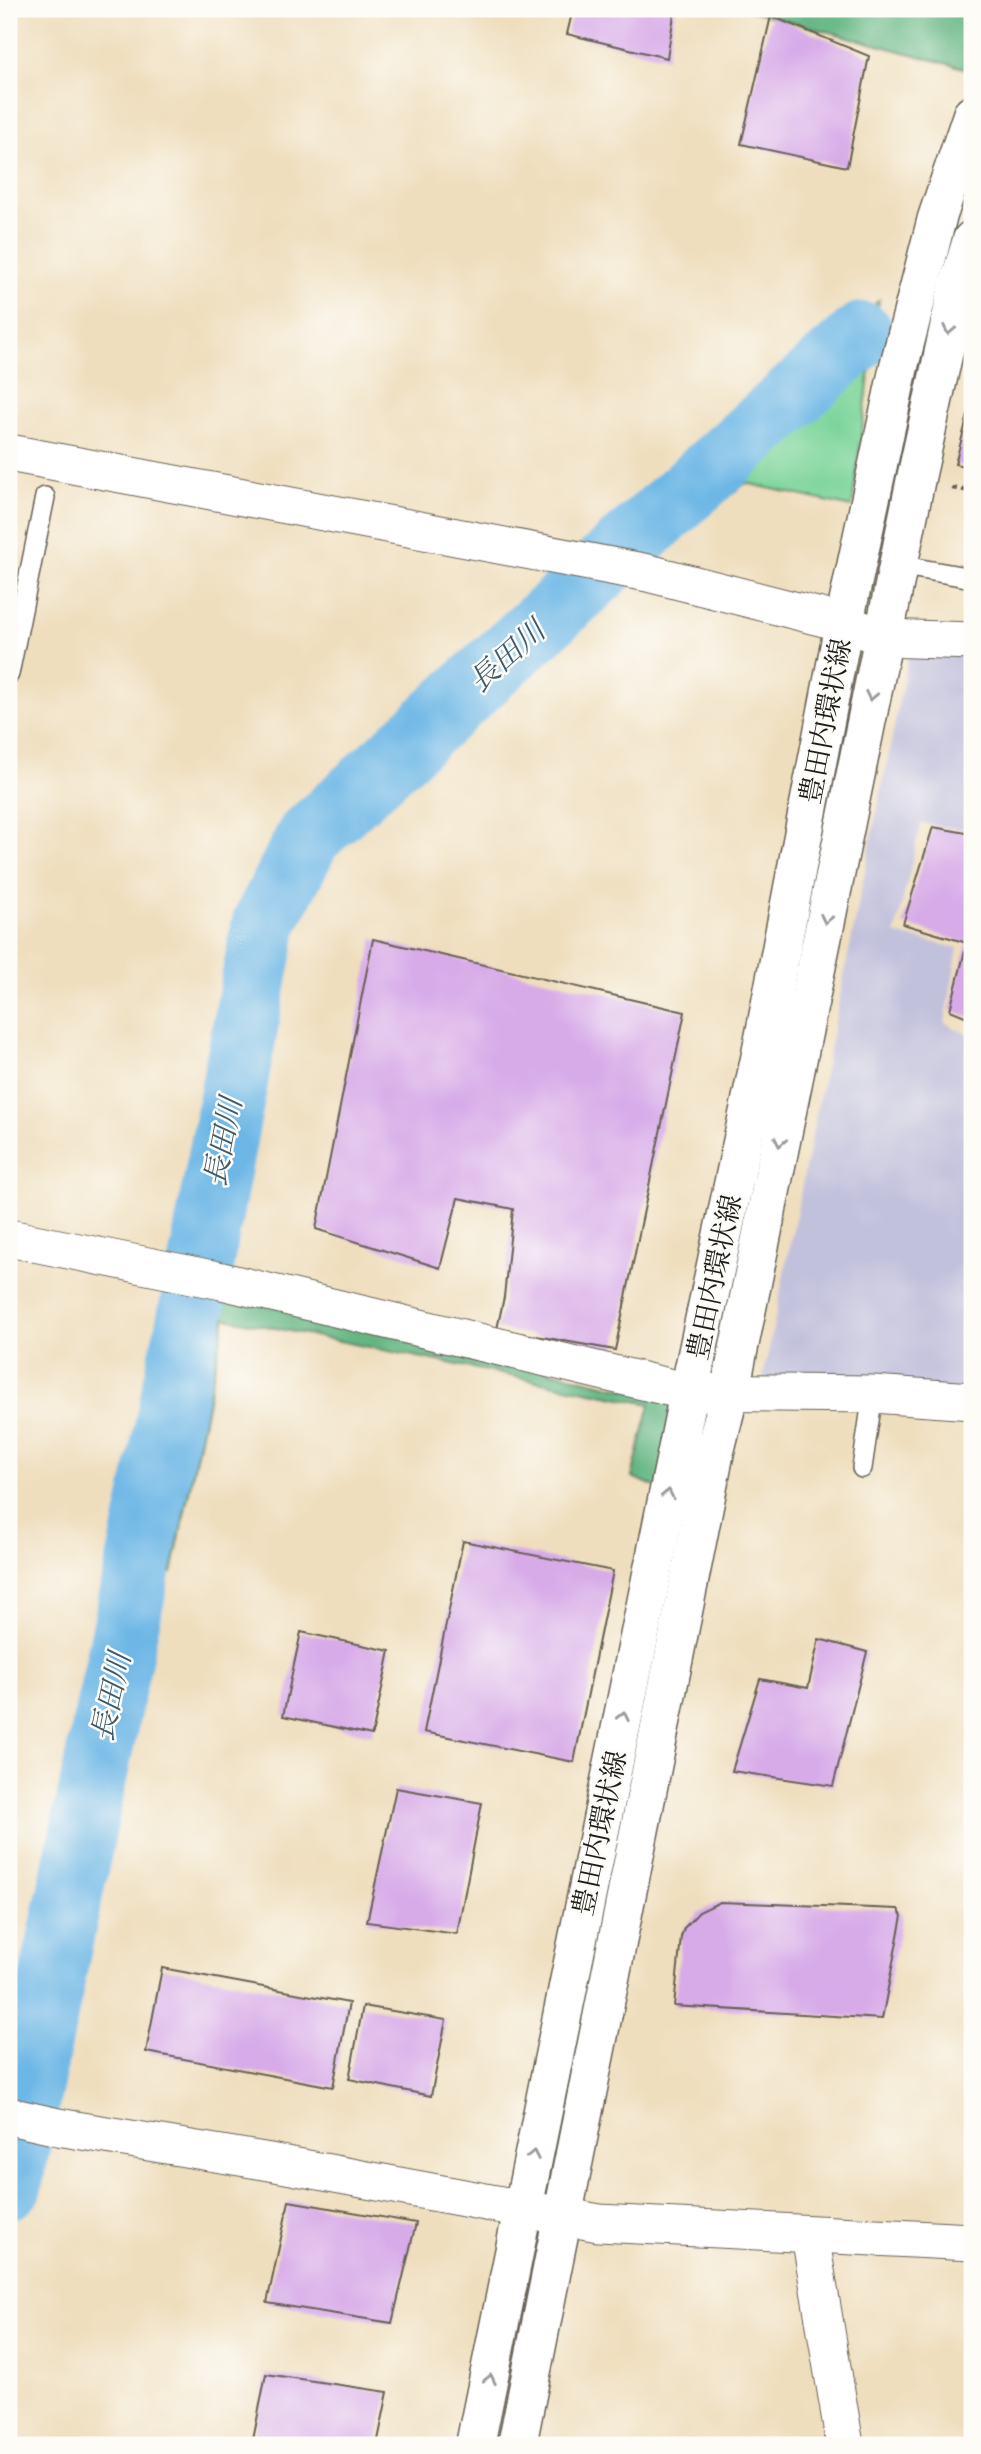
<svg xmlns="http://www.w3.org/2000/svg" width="981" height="2454" viewBox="0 0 981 2454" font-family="'IM FELL DW Pica','Noto Serif JP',serif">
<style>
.industrial{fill:#c2c1dc}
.green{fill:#7bd49a;stroke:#4c785b;stroke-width:2}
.forest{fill:#64b682;stroke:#40694f;stroke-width:2}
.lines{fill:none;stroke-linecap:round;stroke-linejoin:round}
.river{stroke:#6db7e6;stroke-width:66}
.building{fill:#d7aae8}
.service-casing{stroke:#666054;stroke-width:22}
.minor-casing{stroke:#666054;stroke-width:39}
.tertiary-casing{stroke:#666054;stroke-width:41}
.path{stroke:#666054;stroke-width:4.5;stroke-dasharray:5 5;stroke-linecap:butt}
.service{stroke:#fff;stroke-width:19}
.minor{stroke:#fff;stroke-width:37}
.tertiary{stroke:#fff;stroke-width:38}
.oneway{stroke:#999}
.labels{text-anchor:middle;stroke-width:5;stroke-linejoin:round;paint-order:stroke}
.street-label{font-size:28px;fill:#1c1c1c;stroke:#fdfcf7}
.water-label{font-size:30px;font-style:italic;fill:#3c5a6d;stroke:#fdfcf7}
</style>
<rect width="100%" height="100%" fill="#fdfcf7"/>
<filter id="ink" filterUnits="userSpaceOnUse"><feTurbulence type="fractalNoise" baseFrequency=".0143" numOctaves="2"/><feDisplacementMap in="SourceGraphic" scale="14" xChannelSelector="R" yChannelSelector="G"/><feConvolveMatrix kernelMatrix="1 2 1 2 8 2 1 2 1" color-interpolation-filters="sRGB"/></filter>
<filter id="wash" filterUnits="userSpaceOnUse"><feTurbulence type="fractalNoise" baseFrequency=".00686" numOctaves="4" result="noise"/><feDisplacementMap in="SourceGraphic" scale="28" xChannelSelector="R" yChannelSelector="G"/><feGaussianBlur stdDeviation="1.57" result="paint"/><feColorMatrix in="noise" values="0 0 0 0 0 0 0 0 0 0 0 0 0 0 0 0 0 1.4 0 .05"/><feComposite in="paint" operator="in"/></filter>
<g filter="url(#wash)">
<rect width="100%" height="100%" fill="#efdebd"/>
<polygon class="industrial" points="910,648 972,655 972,831 921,823 895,934 958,948 945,1023 972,1036 972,1396 762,1383"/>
<polygon class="green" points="879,300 852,507 746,483 639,566 600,551"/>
<g class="forest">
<polygon points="744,9 972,9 972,68 971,70"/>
<polygon points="214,1291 675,1401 658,1488 632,1477 650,1404 225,1318 172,1573 153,1565"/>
</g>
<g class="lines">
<polyline class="river" points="9,2186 195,1294 265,922 309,836 625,547 862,335"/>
</g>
<g id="blocks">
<g class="building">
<polygon points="573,9 675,9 667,58 567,34"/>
<polygon points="771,16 869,56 847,167 741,144"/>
<polygon points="971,404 972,404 972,468 955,464"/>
<polygon points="933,827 972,834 972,1019 950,1010 967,943 903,924"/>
<polygon points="373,939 685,1012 615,1350 497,1329 504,1297 513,1209 458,1198 440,1268 316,1229"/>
<polygon points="463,1541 613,1571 574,1762 424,1732"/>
<polygon points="301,1632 390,1651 372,1735 283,1716"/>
<polygon points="819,1639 867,1652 833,1786 732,1771 760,1679 808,1688"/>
<polygon points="396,1788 482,1803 457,1934 367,1922"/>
<polygon points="720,1902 898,1909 902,1916 882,2019 674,2006 681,1937 684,1928 699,1912"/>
<polygon points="162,1968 349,2003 333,2087 146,2052"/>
<polygon points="363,2006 446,2020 431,2096 349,2079"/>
<polygon points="289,2201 416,2223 392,2323 267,2303"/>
<polygon points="266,2374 388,2392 377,2445 252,2445"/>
</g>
</g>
</g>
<g filter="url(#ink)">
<use href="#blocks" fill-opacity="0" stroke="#666054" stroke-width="2"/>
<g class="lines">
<g class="service-casing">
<g id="service">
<polyline points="898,565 972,578"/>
<polyline points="9,674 45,497"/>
<polyline points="862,1468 873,1394"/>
</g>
</g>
<g class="minor-casing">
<g id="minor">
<polyline points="9,453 648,573 844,623 884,638 972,641"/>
<polyline points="9,1238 222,1281 689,1392 873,1394 972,1401"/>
<polyline points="9,2116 58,2127 270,2162 599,2223 972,2242"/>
<polyline points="810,2235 845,2445"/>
</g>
</g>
<g class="tertiary-casing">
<g id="tertiary">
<polyline points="475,2445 689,1392 761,1054 844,623 899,366 937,218 972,115"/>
<polyline points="517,2445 715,1451 730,1391 915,483 958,287 972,240"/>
</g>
</g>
<polyline class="path" points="952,488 972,491"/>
<use href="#service" class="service"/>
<use href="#minor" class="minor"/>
<use href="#tertiary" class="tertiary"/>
</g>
<defs><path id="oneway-chevron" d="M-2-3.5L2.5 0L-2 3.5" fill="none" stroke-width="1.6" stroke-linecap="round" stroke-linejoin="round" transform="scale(1.75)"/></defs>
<g class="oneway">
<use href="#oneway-chevron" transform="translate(949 330) rotate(102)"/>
<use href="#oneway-chevron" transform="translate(871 696) rotate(102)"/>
<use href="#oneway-chevron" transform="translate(826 919) rotate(102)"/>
<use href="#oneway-chevron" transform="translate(780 1142) rotate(101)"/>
<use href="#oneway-chevron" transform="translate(668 1494) rotate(-78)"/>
<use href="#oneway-chevron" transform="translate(623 1716) rotate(-78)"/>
<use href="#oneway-chevron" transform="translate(533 2155) rotate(-79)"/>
<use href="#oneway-chevron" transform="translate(490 2379) rotate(-78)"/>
</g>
</g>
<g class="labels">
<g class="street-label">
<text transform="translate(825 721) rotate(-79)" y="10">豊田内環状線</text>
<text transform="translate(714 1277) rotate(-78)" y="10">豊田内環状線</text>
<text transform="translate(599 1833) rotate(-78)" y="10">豊田内環状線</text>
</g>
<g class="water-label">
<text transform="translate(507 656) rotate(-42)" y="10">長田川</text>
<text transform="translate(223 1142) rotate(-79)" y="10">長田川</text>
<text transform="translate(111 1697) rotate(-78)" y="10">長田川</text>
</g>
</g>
<rect width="981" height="2454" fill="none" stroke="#fdfcf7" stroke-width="35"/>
</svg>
